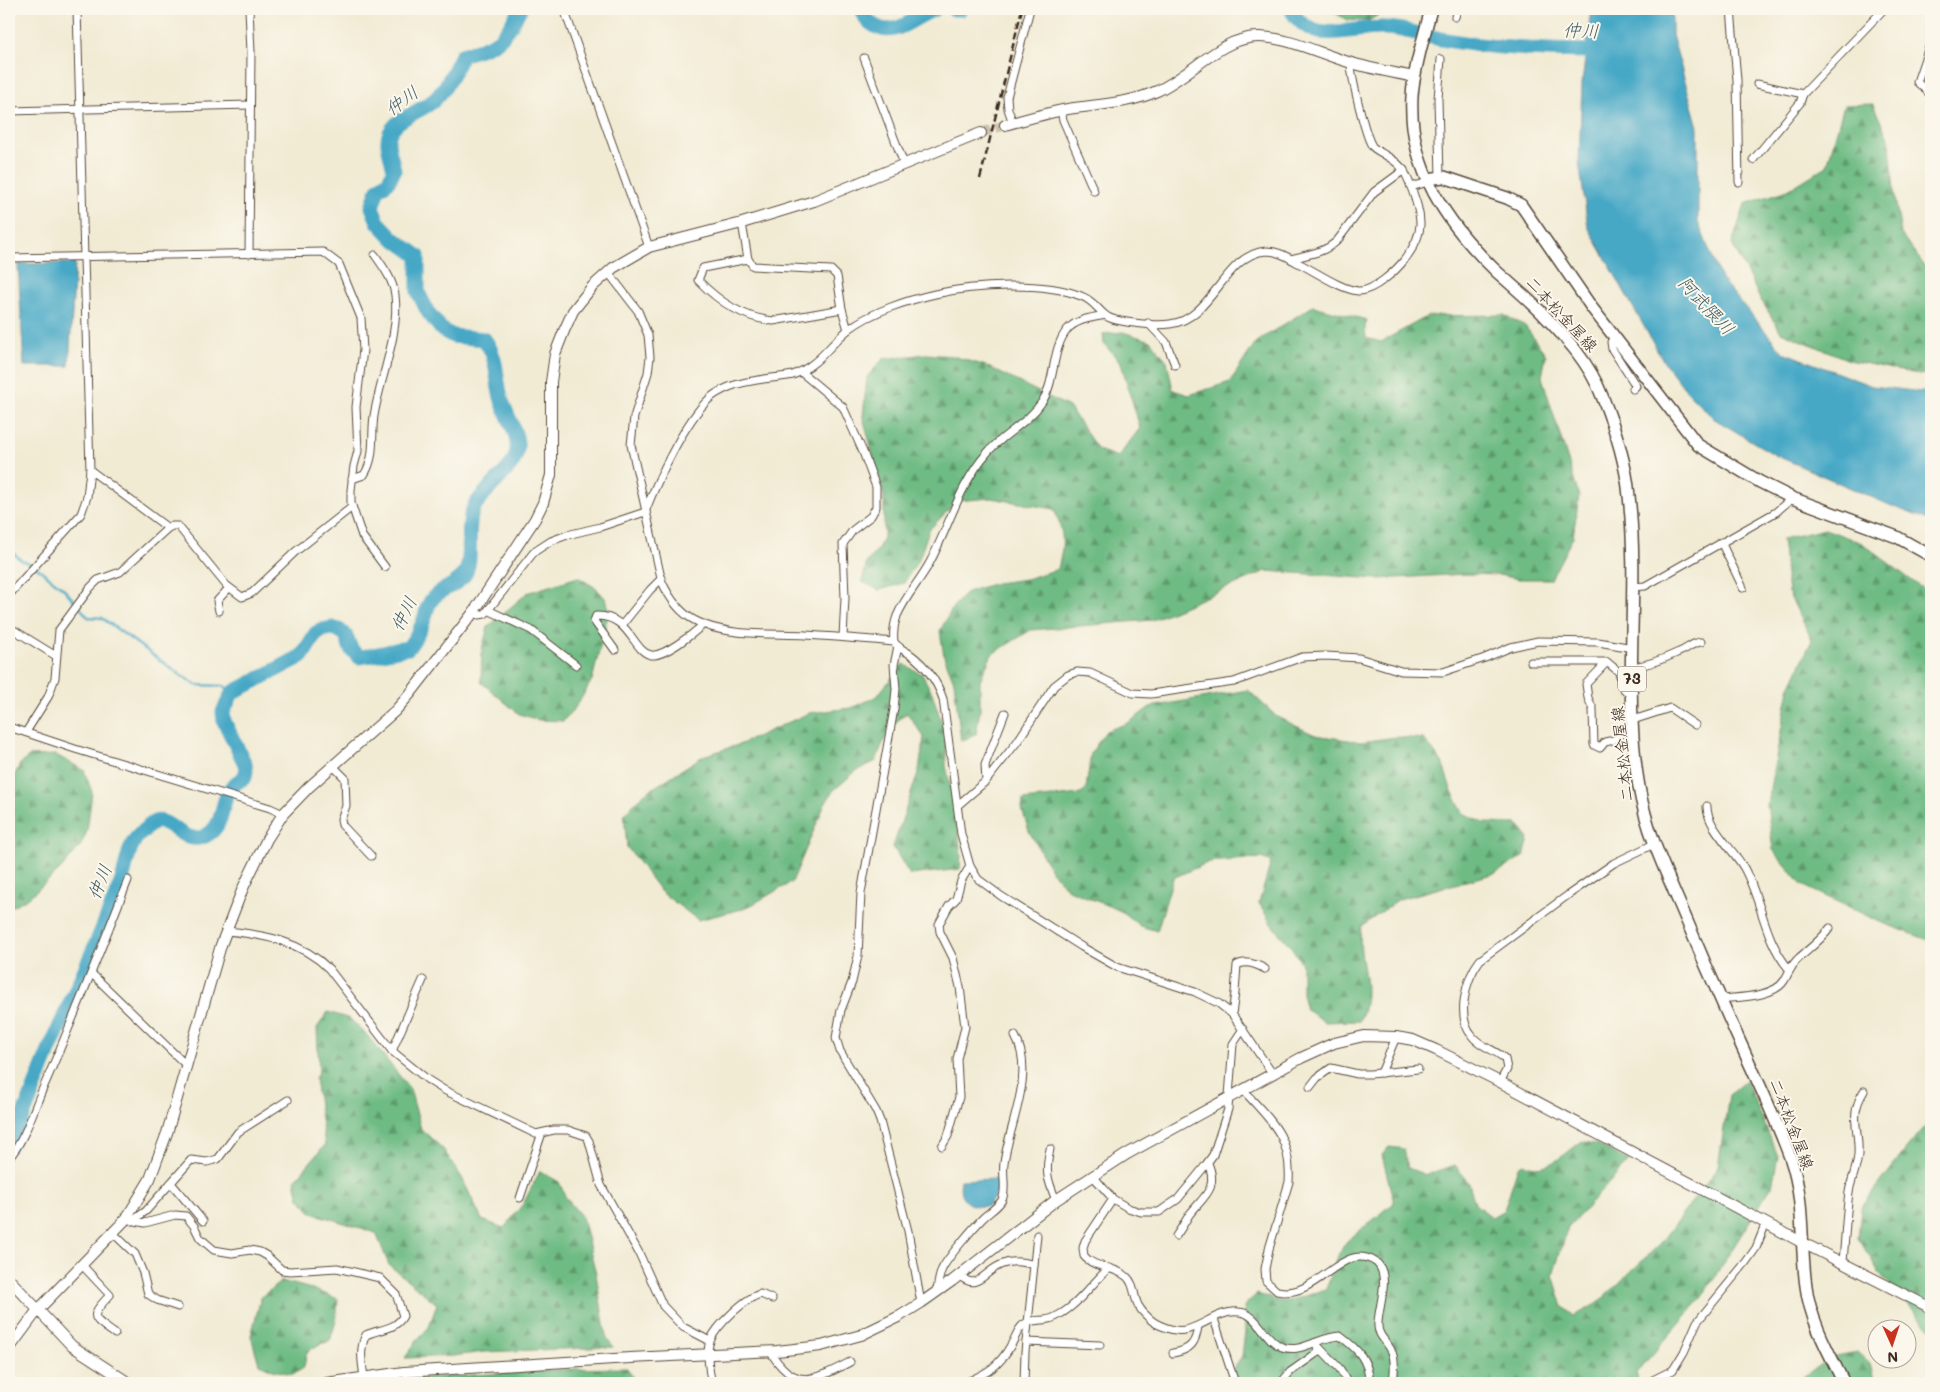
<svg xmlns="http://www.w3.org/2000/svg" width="1940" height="1392" viewBox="0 0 1940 1392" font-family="Mali,'Klee One',sans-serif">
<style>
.forest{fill:url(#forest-firs);stroke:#547251}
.water{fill:#47a8c6;stroke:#416972}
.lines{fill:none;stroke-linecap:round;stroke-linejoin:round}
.stream{stroke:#47a8c6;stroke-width:2.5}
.river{stroke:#47a8c6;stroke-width:15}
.secondary-tunnel{stroke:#cdc4b0;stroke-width:10;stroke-dasharray:10 5;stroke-linecap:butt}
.street-casing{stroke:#564739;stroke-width:9}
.secondary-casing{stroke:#564739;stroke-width:12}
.primary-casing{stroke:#564739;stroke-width:14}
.street{stroke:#fff;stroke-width:7}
.secondary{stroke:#fff;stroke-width:10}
.primary{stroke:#fff;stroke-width:11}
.rail{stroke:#3b2a1e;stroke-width:2.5;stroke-dasharray:8 4;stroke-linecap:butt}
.labels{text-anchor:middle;stroke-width:4;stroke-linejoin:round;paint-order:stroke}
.shield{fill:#fbf7ec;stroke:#75685c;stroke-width:1}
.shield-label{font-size:15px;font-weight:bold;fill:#3b2a1e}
.street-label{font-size:16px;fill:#3b2a1e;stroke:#fbf7ec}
.water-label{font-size:18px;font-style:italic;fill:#405c61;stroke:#fbf7ec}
</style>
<defs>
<pattern id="forest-firs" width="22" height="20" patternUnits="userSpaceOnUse" patternTransform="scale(1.25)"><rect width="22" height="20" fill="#6ebb84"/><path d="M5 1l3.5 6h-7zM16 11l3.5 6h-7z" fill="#5c986b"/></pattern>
</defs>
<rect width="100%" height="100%" fill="#fbf7ec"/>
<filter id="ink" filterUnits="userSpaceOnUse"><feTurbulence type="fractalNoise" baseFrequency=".02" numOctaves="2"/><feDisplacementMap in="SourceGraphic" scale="10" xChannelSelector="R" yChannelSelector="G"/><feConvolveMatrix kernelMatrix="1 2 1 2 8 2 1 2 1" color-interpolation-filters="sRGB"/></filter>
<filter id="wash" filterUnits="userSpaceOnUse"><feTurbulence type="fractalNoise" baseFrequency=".0096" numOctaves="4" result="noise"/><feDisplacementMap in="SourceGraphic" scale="20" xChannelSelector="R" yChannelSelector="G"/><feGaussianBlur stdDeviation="1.12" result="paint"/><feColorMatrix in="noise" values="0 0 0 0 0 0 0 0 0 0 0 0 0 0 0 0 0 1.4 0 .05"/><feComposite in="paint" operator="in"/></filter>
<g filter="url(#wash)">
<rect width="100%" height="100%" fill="#f1ebd4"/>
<g class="forest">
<polygon points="1328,9 1389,9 1368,21 1347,20"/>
<polygon points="1873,104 1890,143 1894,192 1901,234 1931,275 1931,376 1901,371 1849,360 1781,332 1761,300 1732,244 1745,204 1788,190 1827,166 1844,105"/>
<path d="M 1313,306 L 1367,320 L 1365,327 L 1366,338 L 1381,342 L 1428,316 L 1504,315 L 1525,326 L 1546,355 L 1542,377 L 1579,496 L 1573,537 L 1551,579 L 1519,579 L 1499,575 L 1465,574 L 1378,579 L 1266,571 L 1152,620 L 1031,630 L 992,654 L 980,680 L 980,710 L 976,734 L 961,741 L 954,681 L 944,656 L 940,631 L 953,607 L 967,592 L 996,583 L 1026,579 L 1058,569 C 1064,543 1065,535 1054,509 L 991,498 L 957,501 L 929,530 L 919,559 L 904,583 L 879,590 L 862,582 L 867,562 L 878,549 L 884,535 L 884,496 L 863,417 L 867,377 L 883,359 L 926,354 L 953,356 L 986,366 L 1069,407 L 1098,450 L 1118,457 L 1140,428 L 1121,363 L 1104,344 L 1103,334 L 1123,332 L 1151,341 L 1167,361 L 1173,390 L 1189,395 L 1230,382 L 1256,342 Z"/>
<polygon points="1825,529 1862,543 1931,595 1931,941 1880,922 1802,885 1773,850 1767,804 1789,689 1812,640 1788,592 1782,539"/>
<polygon points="578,577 596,588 605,598 609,612 592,680 578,704 563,721 539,720 519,714 481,682 482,649 488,627 527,593"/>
<path d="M 903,664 L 922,674 L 932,693 L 943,726 L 946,744 L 946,766 L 956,812 L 961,854 L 960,869 L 910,875 L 893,847 L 919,770 L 924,737 L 907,713 C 889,725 883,742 876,761 L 856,771 L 833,791 L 824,806 L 792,882 L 746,908 L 698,920 L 661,892 L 627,847 L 624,814 L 644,794 L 703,756 L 741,744 L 809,713 L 851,708 L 877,696 Z"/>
<path d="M 1248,690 L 1277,717 L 1315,735 L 1361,742 L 1396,737 L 1424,739 L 1442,762 L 1451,789 L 1463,813 L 1484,823 L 1517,824 L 1529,839 L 1524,856 L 1496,873 L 1399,899 L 1361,927 C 1356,961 1376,988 1359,1021 L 1325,1022 L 1306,1010 L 1302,994 L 1302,964 L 1292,948 L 1272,925 L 1259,903 L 1271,862 L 1261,858 L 1209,862 L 1173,878 L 1157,931 L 1140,926 L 1121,911 L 1069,890 L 1052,872 L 1029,831 L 1022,809 L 1023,800 L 1081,794 L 1086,789 L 1091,753 L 1106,731 L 1128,723 L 1150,707 Z"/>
<polygon points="56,755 84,770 92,792 87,831 81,845 60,870 29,897 9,908 9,787 20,764 30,756"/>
<polygon points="328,1012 350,1019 367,1035 410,1089 421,1129 443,1149 462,1178 482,1220 504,1228 523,1204 540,1171 559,1182 566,1198 582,1217 596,1274 606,1336 613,1347 484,1352 454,1356 405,1358 418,1339 429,1327 437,1304 389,1265 376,1233 312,1213 299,1198 295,1180 325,1145 315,1079 319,1070 317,1028"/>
<path d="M 1746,1080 L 1778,1156 L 1772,1186 L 1700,1300 L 1636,1373 L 1639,1383 L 1223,1383 L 1242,1356 L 1245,1332 L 1244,1306 L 1257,1294 L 1283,1302 L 1326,1290 L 1339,1253 L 1347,1241 L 1394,1203 L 1382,1155 L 1389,1147 L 1404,1149 L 1408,1168 L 1426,1175 L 1455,1165 L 1469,1183 L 1475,1204 L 1492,1217 L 1504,1210 L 1518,1167 L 1523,1164 C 1548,1174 1564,1154 1582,1141 L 1598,1145 L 1629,1161 L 1568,1228 L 1553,1275 L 1563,1307 L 1574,1316 L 1597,1304 L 1661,1243 L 1718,1167 L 1729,1095 Z"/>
<polygon points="1931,1120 1931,1329 1880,1274 1858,1238 1861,1208 1908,1147"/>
<polygon points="282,1281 315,1290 338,1299 336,1321 330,1341 318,1345 307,1352 304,1367 293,1374 273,1370 259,1364 251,1336 261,1297"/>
<polygon points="1857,1352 1870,1364 1875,1383 1801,1383 1804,1376 1831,1357"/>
<polygon points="627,1368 636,1383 406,1383 409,1380 425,1378 573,1369"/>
</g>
<g class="water">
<polygon points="1591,9 1672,9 1672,35 1698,127 1698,222 1721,279 1783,352 1872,386 1931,393 1931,521 1894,507 1775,455 1713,418 1689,394 1664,362 1588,227 1579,161 1582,84"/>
<polygon points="75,263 69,366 24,366 18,264"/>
<path d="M 999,1179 L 999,1191 L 988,1206 C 969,1208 957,1201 961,1180 Z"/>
</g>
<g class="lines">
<polyline class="stream" points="9,549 21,560 34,565 64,589 88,617 102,618 179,674 196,685 224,686 232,693"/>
<g class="river">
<path d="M 861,9 C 864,17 868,22 875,26 C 895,39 916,15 935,9"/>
<polyline points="954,9 961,9"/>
<path d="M 1291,9 C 1296,20 1307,29 1319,32 C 1335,35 1366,27 1384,28 C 1404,28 1422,36 1441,39 C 1492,49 1552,51 1605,51"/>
<path d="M 9,1146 C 25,1115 36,1083 49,1051 C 73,995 99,940 121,883 C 127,868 127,845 140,834 C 143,831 150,824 155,822 C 170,816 186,851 210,833 C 224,823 221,802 230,789 C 234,783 239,781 245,777 L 246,771 L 245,764 L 224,721 L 223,712 L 232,693 L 302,656 L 316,633 L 322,630 L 332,628 L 339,630 L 346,636 L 351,649 L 359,657 C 376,656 391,650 408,648 C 414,640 419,632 423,622 C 427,613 426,606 433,598 C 441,588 460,585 466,572 C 473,556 466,531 472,512 C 476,497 504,477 513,462 C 525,441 508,420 502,401 C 495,379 499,358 484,339 L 453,336 L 442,330 L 428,312 L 418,292 L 418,256 L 393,238 L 378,222 L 372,207 L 378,189 L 388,182 L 394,171 C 393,162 389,153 388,144 C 386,120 418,114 433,101 C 446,90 454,70 462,55 C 499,43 501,44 520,9"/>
</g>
</g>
</g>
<g filter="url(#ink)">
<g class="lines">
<polyline class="secondary-tunnel" points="981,133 1005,125"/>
<g class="street-casing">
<g id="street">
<polyline points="564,9 649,247"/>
<polyline points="1731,9 1737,80 1739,182"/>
<polyline points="1455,17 1457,9"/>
<polyline points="1931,41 1917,82 1931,95"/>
<polyline points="864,58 904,164"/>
<path d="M 1351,63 C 1351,77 1365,135 1372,146 C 1375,150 1381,152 1385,155 C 1401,164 1405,170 1411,187 L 1428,182"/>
<polyline points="1757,84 1803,94 1884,9"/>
<polyline points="9,111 250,105"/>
<polyline points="1061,111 1063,120 1094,191"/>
<polyline points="1013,123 1008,109 1007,97 1030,9"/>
<polyline points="1753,160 1800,103 1803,94"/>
<polyline points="1440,177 1438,99 1441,59"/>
<polyline points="742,223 748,259 753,266 831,270 837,276 842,309 848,330"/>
<polyline points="249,254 251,52 249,9"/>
<polyline points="9,258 323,252 339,264 361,318 363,350 356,407 358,451 354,466 351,490 351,503 362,536 385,567"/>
<path d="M 748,259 L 703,268 L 698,280 C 718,301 744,318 773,321 L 842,309"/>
<path d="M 1291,259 C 1308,254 1324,253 1337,241 L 1374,192 L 1404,170"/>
<path d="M 608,272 L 638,311 L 648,335 L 650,357 L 648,373 L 634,417 L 631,445 L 662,582 C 669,597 679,612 694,620 C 724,637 772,633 806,635 C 836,637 865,639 894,642 C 898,648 904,650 910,654 C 925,665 937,681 943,699 L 961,834 L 970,866 L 978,879 L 1001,896 L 1082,947 L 1117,967 L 1195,992 L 1218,1003 L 1232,1014 L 1272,1073"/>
<polyline points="1148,323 1166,342 1175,365"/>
<polyline points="1615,337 1611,342 1612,349 1636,386 1633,389"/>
<polyline points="801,372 843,407 863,452 876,487 876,507 871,516 853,530 843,544 845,598 843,637"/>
<polyline points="90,470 168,528"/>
<path d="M 352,479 L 364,475 C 376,457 371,436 374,416 C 380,378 400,334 395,295 C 393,280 384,268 375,255"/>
<polyline points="1721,542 1743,588"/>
<polyline points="1632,587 1645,586 1776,512 1792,498"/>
<polyline points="9,595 81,514 87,497 90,470 77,9"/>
<polyline points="488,610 531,630 576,665"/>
<polyline points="219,611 217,601 229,588"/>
<path d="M 473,613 L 479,615 L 485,614 L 534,552 L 551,541 L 567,535 L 600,527 L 645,512 C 657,481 685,421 709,399 C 714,394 722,390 729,387 C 749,379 771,379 793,375 C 819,365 828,346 849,329 C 871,312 908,300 935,294 C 974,285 1044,281 1081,296 C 1093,300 1096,308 1105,315 C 1113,323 1158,326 1170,324 C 1212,320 1224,254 1266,251 C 1278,251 1288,257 1298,263 C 1315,271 1340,289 1358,291 C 1373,292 1397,270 1405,259 C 1426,232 1422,217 1411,187"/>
<polyline points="622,625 650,590 662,578"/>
<polyline points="9,627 56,656"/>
<path d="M 894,642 C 893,633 894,624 897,616 C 905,597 919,582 929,564 C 949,527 959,485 987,453 C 1003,434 1028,423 1042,402 C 1056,381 1051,350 1067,330 C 1076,319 1092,318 1105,315"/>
<polyline points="898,646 894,665 896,689 894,709 861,893 858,956 852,982 841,1010 836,1038 840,1051 876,1111 880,1121 908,1231 921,1303"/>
<path d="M 615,650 L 594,621 L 596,616 C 630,615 633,652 651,655 C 664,657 694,633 704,624"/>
<polyline points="1531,662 1607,662 1619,672 1623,688 1632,697"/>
<polyline points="1607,662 1586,684 1588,698 1593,709 1594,745 1600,748 1605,742 1614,740 1633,723"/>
<path d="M 1632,667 C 1649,665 1664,659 1679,652 C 1688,649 1691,643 1701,642"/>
<polyline points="1633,720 1670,708 1695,725"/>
<polyline points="9,727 75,749 270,808 283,814"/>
<polyline points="26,732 48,697 55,678 59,630 90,588 98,580 120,572 168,528 172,526 178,526 226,585 242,597 252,593 295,552 352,507"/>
<polyline points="334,767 345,778 346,806 341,819 342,825 371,856"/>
<polyline points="986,781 985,765 1005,713"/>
<polyline points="958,805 986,781 1017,742 1054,686 1068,675 1077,672 1090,673 1133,693 1151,694 1234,682 1302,657 1326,656 1359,658 1401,671 1443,672 1485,658 1511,647 1538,641 1598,642 1633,648"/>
<path d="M 1707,806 C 1706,826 1734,850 1744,868 C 1762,901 1764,940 1789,969"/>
<path d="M 227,931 C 265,935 301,941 329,969 L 392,1051 L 428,1080 L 444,1090 L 536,1134 L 554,1130 L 568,1130 L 586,1136 L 589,1141 L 601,1185 L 639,1253 L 663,1306 L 683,1327 L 710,1341"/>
<polyline points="92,974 186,1065"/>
<path d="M 1721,999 C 1739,997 1774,997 1784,981 C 1789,973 1791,965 1799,958 C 1810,948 1821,940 1830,928"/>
<path d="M 1232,1014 L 1235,993 L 1237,965 C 1246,960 1256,964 1265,969"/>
<polyline points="392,1051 423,980"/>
<polyline points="1381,1073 1396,1037"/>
<path d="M 1500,1082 L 1507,1069 L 1505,1059 C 1496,1050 1481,1047 1473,1037 C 1455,1018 1466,978 1480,960 L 1568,895 L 1614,863 L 1654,844"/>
<polyline points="1310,1087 1317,1078 1331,1068 1358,1074 1370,1074 1418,1069"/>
<path d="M 1243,1090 C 1271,1121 1292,1137 1289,1182 L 1269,1249 L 1265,1269 L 1266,1281 L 1277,1291 C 1319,1300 1342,1238 1377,1263 C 1391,1277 1378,1307 1378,1324 C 1377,1336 1388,1342 1392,1352 C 1396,1362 1394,1373 1393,1383"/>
<polyline points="942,1146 948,1136 959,1097 957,1059 965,1027 960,987 953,958 940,932 939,924 949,906 956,899 961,881 970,866"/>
<path d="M 1050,1149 C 1045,1171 1047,1179 1056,1200"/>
<path d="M 9,1158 C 26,1138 33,1110 44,1086 C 74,1018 101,949 128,880"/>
<polyline points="1092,1175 1113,1199 1128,1208 1141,1212 1159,1212 1178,1199 1205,1166 1213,1155 1228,1109 1233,1044 1243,1029"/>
<polyline points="171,1183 203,1221"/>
<polyline points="520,1198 542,1133"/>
<path d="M 1113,1199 L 1085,1241 L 1083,1248 L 1084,1256 C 1095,1269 1115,1266 1127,1277 C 1136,1285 1133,1300 1140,1308 C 1142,1312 1147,1316 1150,1319 C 1155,1324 1161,1326 1167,1328 C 1194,1339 1213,1309 1239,1312 C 1258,1313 1264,1340 1282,1347 C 1301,1354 1321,1336 1340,1336 C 1359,1350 1368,1360 1370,1383"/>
<path d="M 126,1219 L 145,1223 L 175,1215 L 186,1216 L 194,1226 L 200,1238 L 214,1250 L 232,1253 L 250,1250 L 260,1252 L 267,1256 L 282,1270 L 290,1271 L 337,1268 L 380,1278 L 396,1294 L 403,1316 C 396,1330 378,1329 366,1335 C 359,1348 362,1363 364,1377"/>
<polyline points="132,1221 146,1211 191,1160 207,1162 218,1159 238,1132 288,1100"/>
<polyline points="113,1233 135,1254 143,1273 148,1294 157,1300 178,1307"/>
<path d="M 1176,1236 C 1181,1229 1185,1222 1189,1215 C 1204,1196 1219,1189 1208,1163"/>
<path d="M 1843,1262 C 1845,1239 1846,1216 1849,1192 C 1851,1180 1857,1168 1858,1155 C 1860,1130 1848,1116 1864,1091"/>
<path d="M 81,1264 L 110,1295 C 89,1317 91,1317 115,1334"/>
<polyline points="1034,1265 1037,1235"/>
<path d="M 959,1275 C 978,1293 984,1270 1003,1264 C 1013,1260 1024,1262 1034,1265 L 1025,1352 L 1024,1383"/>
<path d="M 937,1291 C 938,1283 939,1276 942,1269 C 948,1257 973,1228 983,1218 C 989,1212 997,1208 1002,1200 C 1007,1190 1002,1174 1004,1163 C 1009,1124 1036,1074 1015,1036"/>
<polyline points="1214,1319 1235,1383"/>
<polyline points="1026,1342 1100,1345"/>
<polyline points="1315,1343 1340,1369 1348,1383"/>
<path d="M 770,1351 C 794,1392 815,1380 850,1362"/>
<path d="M 1173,1353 C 1191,1350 1196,1343 1198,1326"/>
<path d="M 712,1383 C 709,1372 706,1352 710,1341 C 716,1326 746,1297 761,1294 L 772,1299"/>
<path d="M 965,1383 C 987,1373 999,1367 1011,1345 C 1015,1339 1017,1330 1023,1325 C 1032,1317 1045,1323 1055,1317 C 1078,1306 1090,1285 1109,1268"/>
<polyline points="1281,1383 1290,1372 1321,1350"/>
<polyline points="1647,1383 1673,1370 1684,1352 1697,1322 1746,1262 1756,1248 1766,1223"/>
</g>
</g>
<g class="secondary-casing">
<g id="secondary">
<path d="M 1005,125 C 1026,119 1047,113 1068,109 C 1099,104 1129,104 1157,91 C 1191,76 1221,36 1260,37 C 1291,38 1322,55 1352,63 C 1372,69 1394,73 1415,77"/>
<polyline points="9,1279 72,1346 129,1383"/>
<polyline points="9,1349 37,1311 126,1219 150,1179 167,1133 221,945 243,888 267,839 283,814 309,787 395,711 410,694 473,613 535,519 543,503 551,475 551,382 555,354 564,331 573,311 592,287 613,268 649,247 742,223 814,201 981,133"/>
<polyline points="326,1383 404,1372 630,1358 777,1351 821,1346 861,1335 900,1316 921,1303 952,1281 1056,1200 1127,1154 1301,1058 1334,1043 1364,1036 1396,1037 1413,1040 1436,1050 1500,1082 1803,1243 1931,1308"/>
</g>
</g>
<g class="primary-casing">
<g id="primary">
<path d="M 1431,9 C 1424,37 1414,67 1412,96 C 1408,169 1447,224 1497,272 C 1512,285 1527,298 1541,312 C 1566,338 1589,362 1602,396 C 1615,428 1626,462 1629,496 C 1640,593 1622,692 1639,787 C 1646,829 1664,868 1681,907 C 1701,955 1722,1003 1744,1051 C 1760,1087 1778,1123 1791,1160 C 1805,1201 1800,1244 1806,1286 C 1810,1320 1829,1353 1844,1383"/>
<polyline points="1428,182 1434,178 1444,177 1507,198 1521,205 1592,308 1698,445 1760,482 1792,498 1897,537 1931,556"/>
</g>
</g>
<use href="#street" class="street"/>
<use href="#secondary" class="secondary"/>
<use href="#primary" class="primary"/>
<polyline class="rail" points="980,179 1022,9"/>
</g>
</g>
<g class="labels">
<rect class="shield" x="1618" y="666.5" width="28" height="25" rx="4"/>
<g class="shield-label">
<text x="1632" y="684">73</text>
</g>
<g class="street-label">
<text transform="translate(1562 314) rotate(47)" y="6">二本松金屋線</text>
<text transform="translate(1622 754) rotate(-96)" y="6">二本松金屋線</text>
<text transform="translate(1792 1124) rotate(69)" y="6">二本松金屋線</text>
</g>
<g class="water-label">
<text transform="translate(1581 31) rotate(2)" y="6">仲川</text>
<text transform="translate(402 101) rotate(-36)" y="6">仲川</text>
<text transform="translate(1706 306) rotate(47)" y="6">阿武隈川</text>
<text transform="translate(404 614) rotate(-64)" y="6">仲川</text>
<text transform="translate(100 882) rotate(-68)" y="6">仲川</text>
</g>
</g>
<rect width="1940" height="1392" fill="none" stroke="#fbf7ec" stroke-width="30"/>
<g transform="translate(1892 1344) rotate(177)"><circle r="24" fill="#fbf7ec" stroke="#aea59a"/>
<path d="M0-4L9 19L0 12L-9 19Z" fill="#c8321e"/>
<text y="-8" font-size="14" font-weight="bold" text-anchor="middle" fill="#3b2a1e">N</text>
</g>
</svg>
